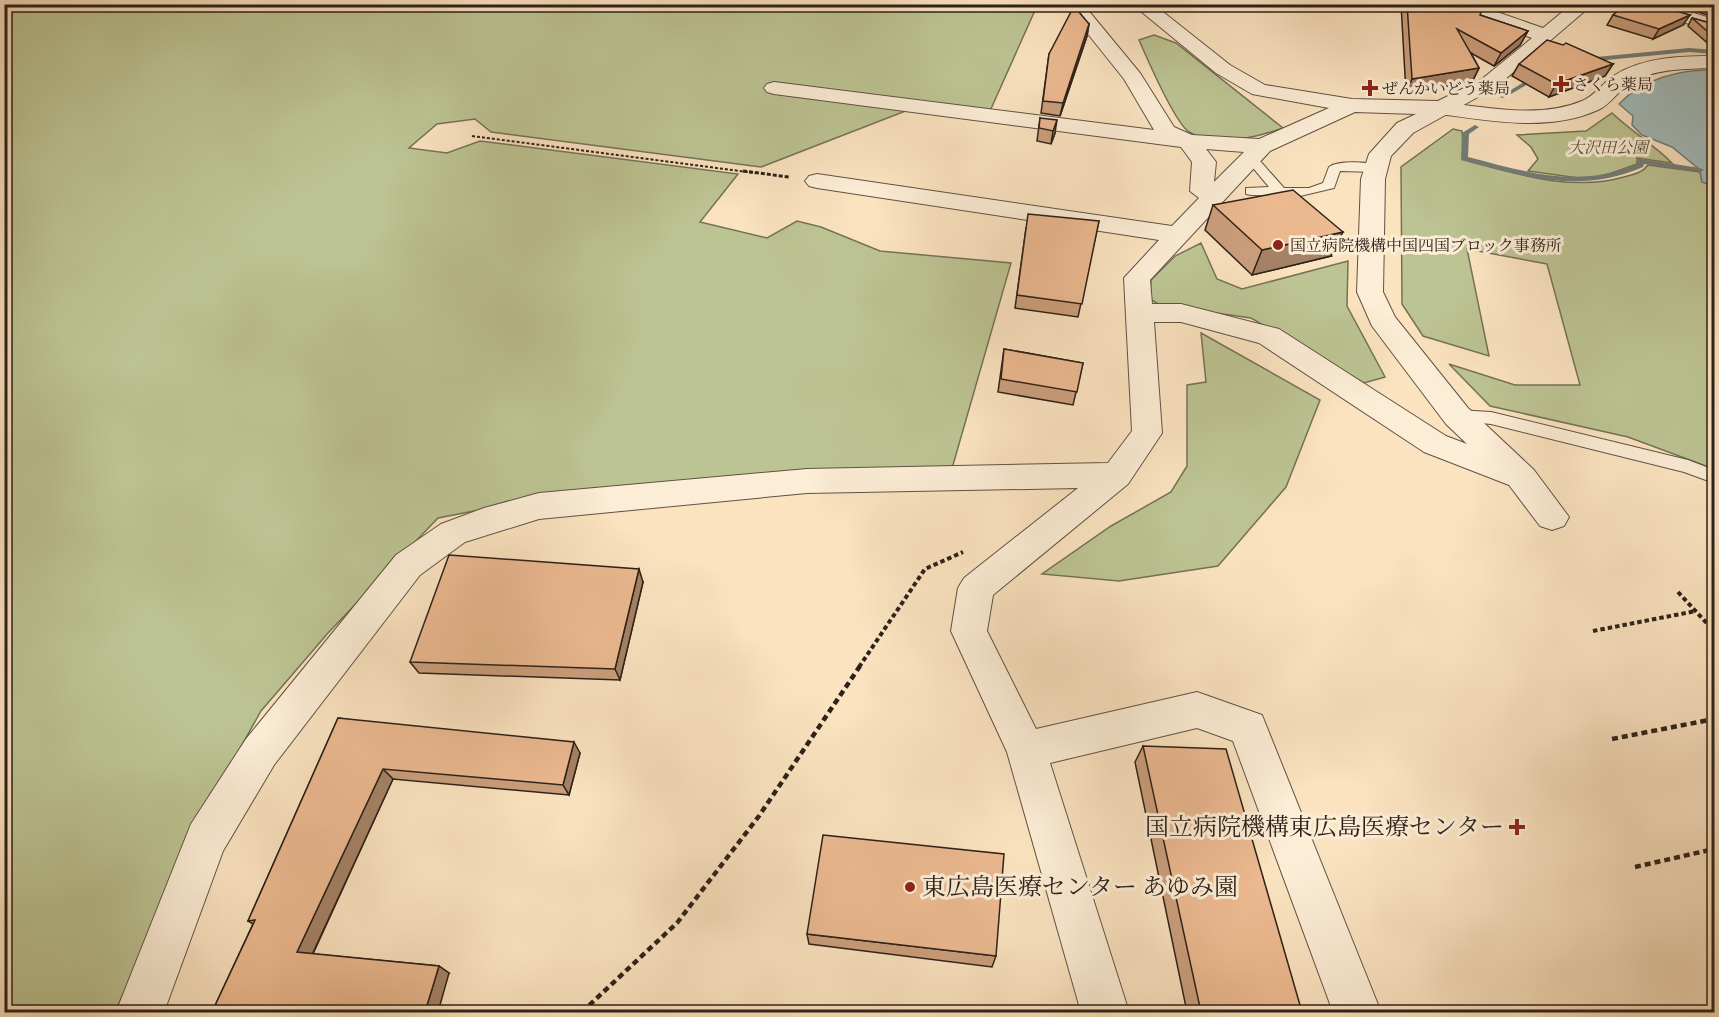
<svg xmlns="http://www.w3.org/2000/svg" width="1719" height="1017" viewBox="0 0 1719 1017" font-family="'IM FELL Double Pica','Noto Serif JP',serif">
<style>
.green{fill:#bdc493;stroke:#757256;stroke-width:1.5}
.water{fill:#a2bcbc;stroke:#737e7b;stroke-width:1.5}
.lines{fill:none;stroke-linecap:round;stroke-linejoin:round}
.stream{fill:#737e7b;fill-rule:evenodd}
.service-casing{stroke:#605243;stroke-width:2}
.minor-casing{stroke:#605243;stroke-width:2}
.tertiary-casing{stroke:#605243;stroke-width:2}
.path-far3{stroke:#2d2119;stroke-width:2;stroke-dasharray:3 2;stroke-linecap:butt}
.path-far2{stroke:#2d2119;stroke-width:3;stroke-dasharray:4 2;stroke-linecap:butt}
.path-far1{stroke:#2d2119;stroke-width:4;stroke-dasharray:4.5 3;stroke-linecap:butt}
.path{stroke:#2d2119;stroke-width:4.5;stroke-dasharray:6 4;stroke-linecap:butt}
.service{fill:#fcedd6;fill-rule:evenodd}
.minor{fill:#fcedd6;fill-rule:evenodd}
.tertiary{fill:#fcedd6;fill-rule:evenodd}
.wall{fill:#cb9f7c;stroke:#2d2119;stroke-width:1.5}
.shaded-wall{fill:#a58265;stroke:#2d2119;stroke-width:1.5}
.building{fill:#ecb990;stroke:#2d2119;stroke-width:1.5}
.poi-dot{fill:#8f2418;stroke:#fcedd6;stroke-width:2}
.labels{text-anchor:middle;stroke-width:6;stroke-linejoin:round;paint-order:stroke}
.far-poi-label{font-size:16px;fill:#2d2119;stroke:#fcedd6;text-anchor:start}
.far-park-label{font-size:16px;font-style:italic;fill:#58523e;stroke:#fcedd6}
.near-poi-label{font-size:24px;fill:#2d2119;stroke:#fcedd6;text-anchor:end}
</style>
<rect width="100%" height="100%" fill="#fbe3c0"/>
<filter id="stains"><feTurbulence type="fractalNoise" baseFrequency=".00333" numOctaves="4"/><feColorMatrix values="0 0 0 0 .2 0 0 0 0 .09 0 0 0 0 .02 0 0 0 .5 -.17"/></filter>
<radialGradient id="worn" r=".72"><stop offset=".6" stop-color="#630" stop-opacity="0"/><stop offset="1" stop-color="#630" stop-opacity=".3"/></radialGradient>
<g class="green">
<polygon points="1013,4 1036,8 990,111 908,110 761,167 491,132 475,119 437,124 409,148 447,153 480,141 738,174 700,222 767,238 797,221 821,227 880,251 1011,263 951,472 510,504 438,518 328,633 261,711 207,807 115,1012 5,1012 5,5"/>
<path d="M 1154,35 L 1176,43 L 1283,128 C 1257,137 1215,149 1189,132 C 1174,122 1147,58 1139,40 Z"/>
<path d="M 1612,113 C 1631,131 1653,144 1672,163 L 1637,158 L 1637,164 L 1609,174 L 1586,179 L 1528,171 L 1538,159 L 1531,147 L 1517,135 L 1586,131 Z"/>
<path d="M 1453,129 L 1462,131 L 1464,160 C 1516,174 1572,192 1624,177 C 1635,174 1642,173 1648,165 L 1700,172 L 1702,182 L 1714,186 L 1714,469 L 1628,437 L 1490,406 L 1449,364 L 1515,385 L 1580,385 L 1547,264 L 1467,249 L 1489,356 L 1423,336 L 1402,304 L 1401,167 Z"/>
<polygon points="1201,243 1217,279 1242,289 1348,261 1347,306 1385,377 1364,383 1251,318 1160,305 1150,299 1151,280 1175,256"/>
<polygon points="1201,333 1320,400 1286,487 1218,566 1119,581 1042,574 1111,526 1171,492 1187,466 1187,385 1206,382"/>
</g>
<path class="water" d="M 1714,70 L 1714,186 L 1702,182 L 1700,170 L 1672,147 L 1642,135 L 1632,125 L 1633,116 L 1619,104 C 1642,79 1681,69 1714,70 Z"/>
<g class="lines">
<g class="stream">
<polygon points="1689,48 1714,50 1714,54 1689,52 1586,62 1583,60 1586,58"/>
<polygon points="1538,74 1541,76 1540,77 1504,98 1499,97"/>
<path d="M 1475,125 L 1479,127 L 1469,134 L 1468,157 C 1526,172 1579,189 1637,164 L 1638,159 L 1641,159 L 1700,168 L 1704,170 L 1700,172 L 1644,164 L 1643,167 C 1579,195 1525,176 1461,160 L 1462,133 Z"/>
</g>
<g class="service-casing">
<g id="service">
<path d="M 1250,153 L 1254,154 L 1284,188 L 1309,188 L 1323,183 L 1329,167 C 1337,160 1374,161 1382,168 L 1376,172 L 1340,171 L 1334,188 L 1300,196 L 1251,195 L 1246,194 L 1246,188 L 1269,187 L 1244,157 Z"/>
<polygon points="1457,410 1491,412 1688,460 1714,470 1714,483 1684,472 1491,424 1451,420 1449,416"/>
</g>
</g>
<g class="minor-casing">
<g id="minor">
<path d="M 1064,4 L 1083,4 L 1140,73 L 1174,127 L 1192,135 L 1259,139 L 1329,108 L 1252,94 L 1216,73 L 1132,4 L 1153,4 L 1230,65 L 1265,85 L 1352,99 L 1438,101 L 1482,79 L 1532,38 L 1448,8 L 1446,4 L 1474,4 L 1543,28 L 1572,4 L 1593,4 L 1496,87 L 1413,133 L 1391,156 L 1385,179 L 1383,292 L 1395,317 L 1468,408 L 1534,470 L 1569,517 L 1564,526 L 1552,530 L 1540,526 L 1509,485 L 1424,452 L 1259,343 L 1181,322 L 1154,322 L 1162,433 L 1128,484 L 993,595 L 987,631 L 1036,729 L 1197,692 L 1262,715 L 1381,1012 L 1333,1012 L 1233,741 L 1197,728 L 1050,763 L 1129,1012 L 1081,1012 L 1007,752 L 951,631 L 958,588 L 964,578 L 1078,488 L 807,493 L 539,519 L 465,542 L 420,575 L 274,765 L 223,851 L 164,1012 L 116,1012 L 191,824 L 246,739 L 396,555 L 441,524 L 484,508 L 539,493 L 807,469 L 1108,463 L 1132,431 L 1124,278 L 1159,240 L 817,188 L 809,186 L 805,181 L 809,176 L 817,174 L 1172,226 L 1199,198 L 1190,191 L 1192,162 L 1181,147 L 774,94 L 767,92 L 764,88 L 767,84 L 774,82 L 1154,130 L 1124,79 ZM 1355,112 L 1416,114 L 1397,123 L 1369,154 L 1361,179 L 1357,292 L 1372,326 L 1446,424 L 1467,444 L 1446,436 L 1279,329 L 1181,304 L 1152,304 L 1150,280 L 1270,151 ZM 1206,149 L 1244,152 L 1214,182 L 1216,162 Z"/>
<polygon points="1631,4 1662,4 1714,19 1714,31 1633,8"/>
</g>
</g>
<g class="tertiary-casing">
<path id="tertiary" d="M 1714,56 L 1714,68 C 1686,69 1655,68 1630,83 C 1618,91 1611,104 1598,110 C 1549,132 1491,121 1440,114 L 1432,113 L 1429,108 L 1432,103 L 1440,102 C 1485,107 1539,119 1582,101 C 1596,95 1603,82 1615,75 C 1644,57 1681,56 1714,56 Z"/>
</g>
<polyline class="path-far3" points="472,136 755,173"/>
<polyline class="path-far2" points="743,171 789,177"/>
<g class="path-far1">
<polyline points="1678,592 1714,631"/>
<polyline points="1593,631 1696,611"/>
<polyline points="859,667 925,569 963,552"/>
</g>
<g class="path">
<polyline points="1612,739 1714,719"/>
<polyline points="1635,867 1714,849"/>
<polyline points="582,1012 677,923 759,816 860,666"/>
<polyline points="1707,1012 1714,1011"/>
</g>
<use href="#service" class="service"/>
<use href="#minor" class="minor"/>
<use href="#tertiary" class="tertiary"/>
</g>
<g class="wall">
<polygon points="1401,4 1475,4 1480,15 1528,31 1520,45 1494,66 1471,53 1479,68 1472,82 1406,93"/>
<polygon points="1672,4 1714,4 1714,17"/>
<polygon points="1613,15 1683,25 1653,39 1607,25"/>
<polygon points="1692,18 1714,24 1714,47 1712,47 1688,26"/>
<polygon points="1089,24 1087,36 1060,116 1041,113 1049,54"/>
<polygon points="1519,64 1613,64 1605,76 1549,97 1512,76"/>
<polygon points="1040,118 1055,133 1051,144 1037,141"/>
<polygon points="1213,205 1331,256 1252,275 1205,230"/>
<polygon points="1099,221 1078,317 1015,308 1026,228"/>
<polygon points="1004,349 1083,363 1073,405 998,392"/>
<polygon points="643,582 620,680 419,673 410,662"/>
<polygon points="338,718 580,753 569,795 393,779 313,954 439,966 449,973 212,1012 253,924 248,921"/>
<polygon points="1143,746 1302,1012 1187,1012 1135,762"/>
<polygon points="807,934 996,956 992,967 809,944"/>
</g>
<g class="shaded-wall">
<polygon points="1690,15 1683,25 1653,39 1659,29"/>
<polygon points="1089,24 1087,36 1060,116 1063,103"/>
<polygon points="1528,31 1520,45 1494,66 1501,53"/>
<polygon points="1613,64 1605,76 1549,97 1556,84"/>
<polygon points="1479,68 1472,82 1406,93 1412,79"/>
<polygon points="1057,120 1055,133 1051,144 1053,131"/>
<polygon points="1343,232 1331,256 1252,275 1262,250"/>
<polygon points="639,569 643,582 620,680 615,669"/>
<polygon points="574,742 580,753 569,795 563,785"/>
<polygon points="383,769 393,779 310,959 297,952"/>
<polygon points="439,966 449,973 438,1012 425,1012"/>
</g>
<g class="building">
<polygon points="1407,4 1475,4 1483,7 1480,15 1528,31 1501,53 1457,29 1479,68 1412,79"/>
<polygon points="1626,4 1652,4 1690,15 1659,29 1613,15"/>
<polygon points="1702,4 1714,4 1714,8"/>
<polygon points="1074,6 1089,24 1063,103 1043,101 1049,54"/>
<polygon points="1692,18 1714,24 1714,37"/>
<polygon points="1547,40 1563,45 1566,43 1613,64 1556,84 1519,64"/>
<polygon points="1040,118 1057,120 1053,131 1039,128"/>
<polygon points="1293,190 1343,232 1262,250 1213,205"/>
<polygon points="1028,214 1099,221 1082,304 1017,295"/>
<polygon points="1004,349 1083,363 1077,392 1001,379"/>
<polygon points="449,555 639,569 615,669 410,662"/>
<polygon points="338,718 574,742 563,785 383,769 297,952 439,966 425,1012 212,1012 255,920 248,921"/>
<polygon points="1143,746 1226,749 1302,1012 1201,1012"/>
<polygon points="823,835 1004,854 996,956 807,934"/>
</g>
<g class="poi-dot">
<path d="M1558 75h6v6h6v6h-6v6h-6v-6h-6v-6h6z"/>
<path d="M1367 79h6v6h6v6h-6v6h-6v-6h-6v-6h6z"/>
<circle cx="1278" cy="245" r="6"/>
<path d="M1514 818h6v6h6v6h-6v6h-6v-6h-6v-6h6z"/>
<circle cx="910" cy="887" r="6"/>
</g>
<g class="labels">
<g class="far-poi-label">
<text x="1573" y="90">さくら薬局</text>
<text x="1382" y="94">ぜんかいどう薬局</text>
<text x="1290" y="251">国立病院機構中国四国ブロック事務所</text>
</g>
<g class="far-park-label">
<text x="1608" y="153">大沢田公園</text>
</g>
<g class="near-poi-label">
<text x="1504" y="835">国立病院機構東広島医療センター</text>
<text x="922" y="895" text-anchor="start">東広島医療センター あゆみ園</text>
</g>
</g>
<rect width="1719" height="1017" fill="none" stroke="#fbe3c0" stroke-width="24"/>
<rect x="6" y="6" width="1707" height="1005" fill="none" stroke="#2d2119" stroke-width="3"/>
<rect x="12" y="12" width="1695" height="993" fill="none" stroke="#2d2119" stroke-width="1.5"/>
<rect width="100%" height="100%" filter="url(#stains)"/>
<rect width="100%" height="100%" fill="url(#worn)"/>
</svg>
